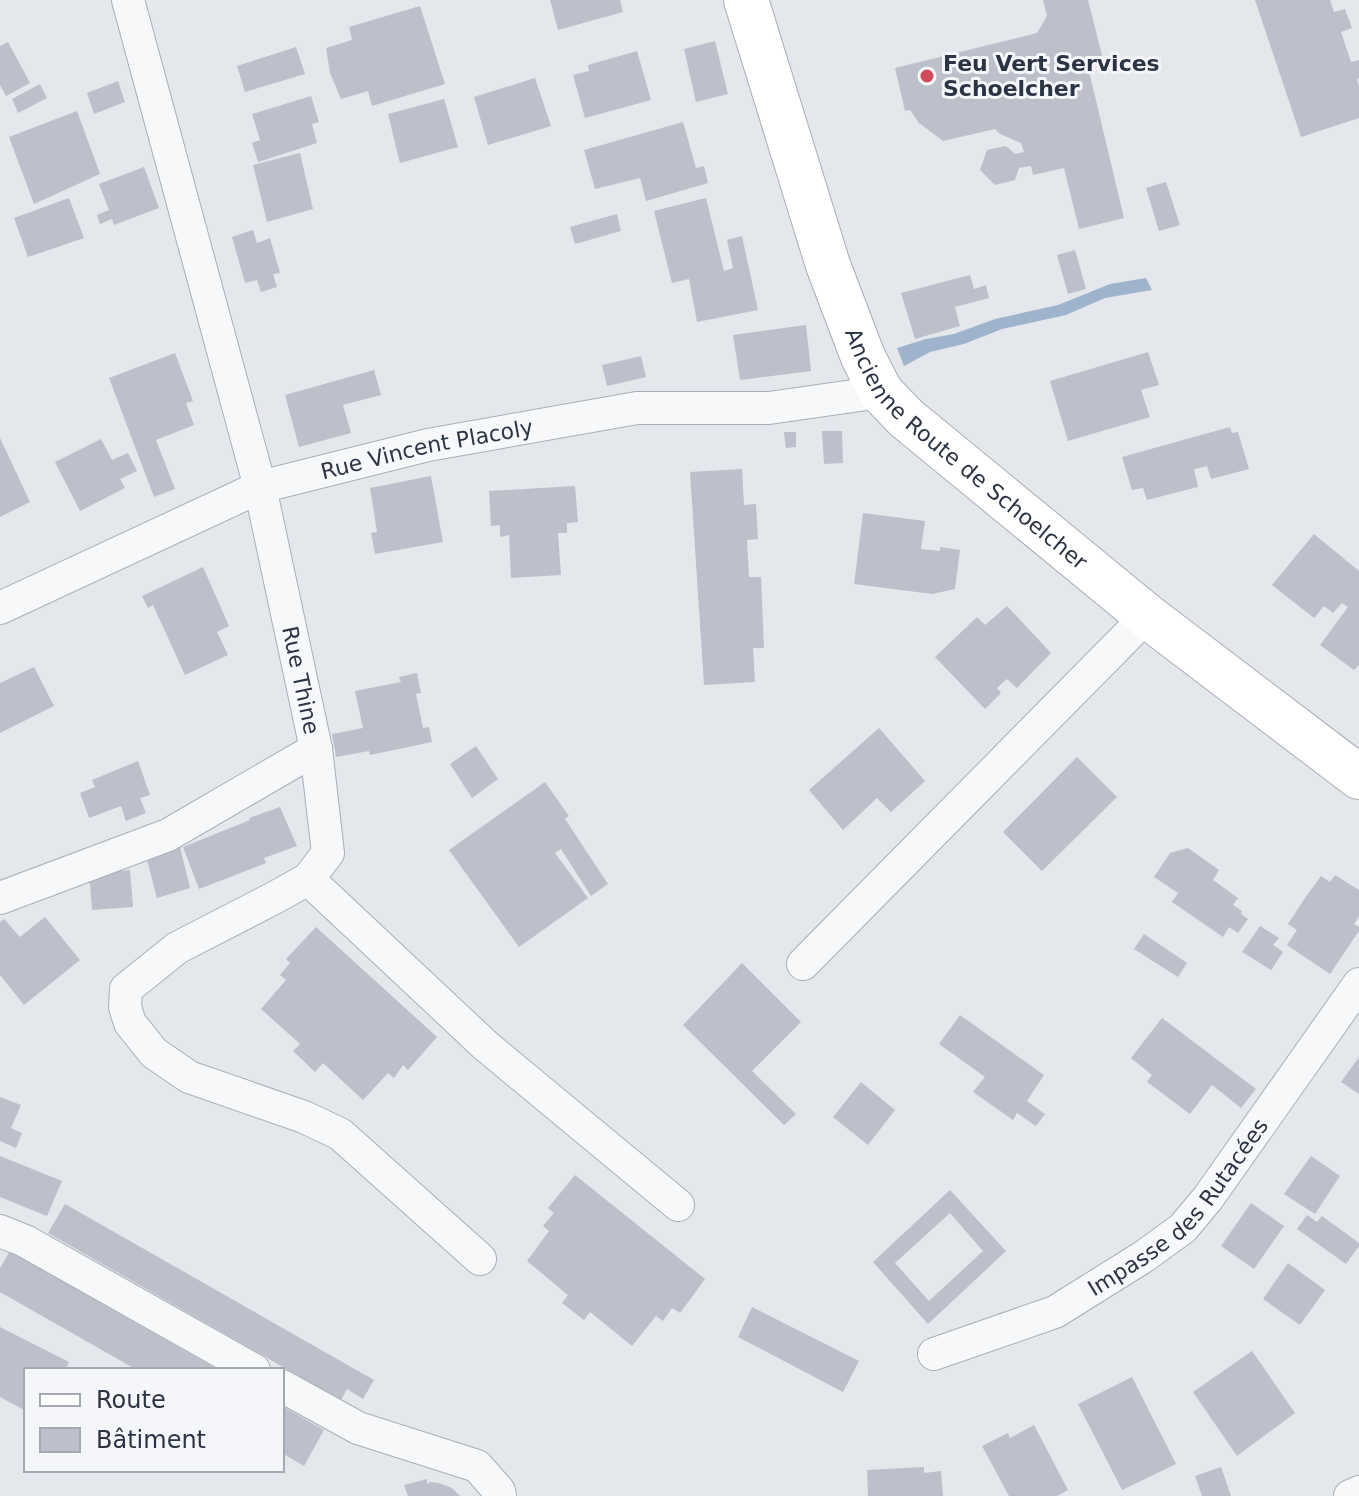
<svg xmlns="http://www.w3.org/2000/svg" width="1359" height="1496" viewBox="0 0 1359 1496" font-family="'DejaVu Sans',sans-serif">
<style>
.water{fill:#9fb4cc}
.building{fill:#bbc0ca;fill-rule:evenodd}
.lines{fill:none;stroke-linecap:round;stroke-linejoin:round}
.minor-casing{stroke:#a9aeb7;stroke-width:34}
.secondary-casing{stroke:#a9aeb7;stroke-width:46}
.minor{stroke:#f7f8fa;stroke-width:32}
.secondary{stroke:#fff;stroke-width:44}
.poi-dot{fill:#d1495b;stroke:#f4f6f9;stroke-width:3}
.labels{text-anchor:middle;stroke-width:6;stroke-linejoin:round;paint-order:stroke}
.poi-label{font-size:22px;font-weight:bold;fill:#2b3445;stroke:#f4f6f9;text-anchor:start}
.street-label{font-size:22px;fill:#2b3445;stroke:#f4f6f9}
</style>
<rect width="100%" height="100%" fill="#e4e7ec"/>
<polygon class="water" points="1146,278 1152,290 1105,298 1066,315 1002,329 964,344 930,352 904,366 897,348 926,339 954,334 995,319 1058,305 1110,284"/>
<g class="building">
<polygon points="550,0 620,0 623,12 558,30"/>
<polygon points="1043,0 1088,0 1104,63 1088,67 1124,218 1079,229 1064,168 1033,175 1031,166 1019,168 1015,180 995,185 980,170 987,150 1006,146 1015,154 1024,152 1021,143 1000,134 995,129 943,141 919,123 910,110 905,111 895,68 1037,33 1047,16"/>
<polygon points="1255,0 1330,0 1334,12 1345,9 1352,28 1341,32 1351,62 1359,60 1359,78 1357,79 1359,87 1359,118 1301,137"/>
<polygon points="420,6 445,84 372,106 368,91 341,99 330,73 326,48 352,40 349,27"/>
<polygon points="715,41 728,94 696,102 684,49"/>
<polygon points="8,42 30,83 6,96 0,85 0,46"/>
<polygon points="296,47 305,74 245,92 237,66"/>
<polygon points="637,51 651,100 585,118 573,75 589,71 588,65"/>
<polygon points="535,78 551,126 488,145 474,97"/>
<polygon points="118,81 125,102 94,114 87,93"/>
<polygon points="40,84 47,98 18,113 12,99"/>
<polygon points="311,96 319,122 312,124 317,143 258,162 252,143 260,140 252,114"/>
<polygon points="444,99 458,147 400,163 388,114"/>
<polygon points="77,111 100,174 34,204 9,137"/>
<polygon points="683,122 696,168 704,166 708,183 646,201 640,178 595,189 584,150"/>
<polygon points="300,153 313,209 267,222 253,165"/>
<polygon points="144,167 159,208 114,225 112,219 100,224 97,215 109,210 99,184"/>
<polygon points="1166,182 1180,225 1159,231 1146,188"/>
<polygon points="69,198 84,238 28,257 14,218"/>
<polygon points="706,198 724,271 733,268 727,240 742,236 758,310 697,322 689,279 672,283 654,211"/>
<polygon points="617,214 621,231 575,244 570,227"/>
<polygon points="253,230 257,243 270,238 280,273 273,274 277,287 261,292 257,280 245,283 232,237"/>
<polygon points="1075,250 1086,289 1068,294 1057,255"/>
<polygon points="970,275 974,289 986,285 989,298 955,307 960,326 915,339 901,293"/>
<polygon points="806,325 811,371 740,380 733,335"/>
<polygon points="1148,352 1159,385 1141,390 1150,417 1068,441 1050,381"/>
<polygon points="175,353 193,401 186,403 194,425 156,440 175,489 154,497 109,378"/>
<polygon points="641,356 646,377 607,386 602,365"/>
<polygon points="374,370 381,395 343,405 351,433 299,447 285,395"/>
<polygon points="1230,427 1232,433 1238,432 1249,469 1211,479 1207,466 1194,469 1198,487 1147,500 1143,488 1132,490 1122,457"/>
<polygon points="822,431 842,431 843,463 824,464"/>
<polygon points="784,432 796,432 796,447 786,448"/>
<polygon points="0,438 30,502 0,517"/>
<polygon points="101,439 112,460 128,453 137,471 120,479 125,488 80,511 55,462"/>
<polygon points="742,469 744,505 756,504 758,539 747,540 749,577 761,577 764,648 753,648 755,682 704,685 690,472"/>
<polygon points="431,476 443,542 375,554 371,533 377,532 370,488"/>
<polygon points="575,486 578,522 567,523 567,533 558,533 561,575 511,578 509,535 500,537 500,525 491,526 489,491"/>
<polygon points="863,513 925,521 921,549 940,551 940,547 960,550 955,589 932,594 854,584"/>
<polygon points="1314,534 1359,571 1359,665 1354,670 1320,645 1348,607 1342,603 1333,613 1324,606 1314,618 1272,585"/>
<polygon points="203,567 229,626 217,632 228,655 185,675 153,605 148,608 142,596"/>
<polygon points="1007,606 1051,653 1017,688 1007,679 997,688 1001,693 985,709 935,657 977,617 985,625"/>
<polygon points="34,667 54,706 0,733 0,683"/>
<polygon points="417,673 421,693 416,694 423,728 429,727 432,742 370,755 369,751 336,757 332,734 363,728 355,691 401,682 399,677"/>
<polygon points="879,728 925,781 891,812 877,798 843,830 809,790"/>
<polygon points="476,746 498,779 472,798 450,764"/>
<polygon points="1077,757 1117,797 1042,871 1003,832"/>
<polygon points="138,761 150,795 140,798 146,813 126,821 121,806 89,818 80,793 95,787 92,780"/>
<polygon points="545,782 569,816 565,819 608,884 591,896 561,849 555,853 588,898 519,947 449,850"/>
<polygon points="280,807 297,846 264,858 266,863 199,889 183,847 250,820 249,818"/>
<polygon points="180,847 190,888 157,898 146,856"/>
<polygon points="1188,848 1219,870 1213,880 1238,898 1233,905 1242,911 1241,914 1248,919 1238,933 1229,927 1223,937 1172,902 1178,893 1154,877 1170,853"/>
<polygon points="119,869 119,871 130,870 133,907 92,910 89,871"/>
<polygon points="1335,875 1359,890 1359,916 1354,924 1359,927 1359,931 1330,974 1287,945 1297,930 1288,924 1305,898 1321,876 1330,882"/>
<polygon points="45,917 80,960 24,1005 0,975 0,922 4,919 20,937"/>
<polygon points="1260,926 1279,938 1273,945 1283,952 1271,970 1242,952"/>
<polygon points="316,927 437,1037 408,1070 403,1065 394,1078 388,1073 363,1100 323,1063 315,1072 293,1051 300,1044 261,1009 286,980 280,975 290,963 286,959"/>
<polygon points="1144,934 1187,963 1178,977 1134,949"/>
<polygon points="742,963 801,1022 752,1071 796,1114 784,1125 683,1025"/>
<polygon points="960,1015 1044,1075 1027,1101 1045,1114 1036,1126 1017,1113 1013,1120 973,1092 985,1077 939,1044"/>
<polygon points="1162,1018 1256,1089 1241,1108 1212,1085 1190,1114 1147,1082 1152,1075 1131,1058"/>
<polygon points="1359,1057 1359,1094 1341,1082"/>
<polygon points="861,1082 895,1110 868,1145 833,1117"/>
<polygon points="0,1097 21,1105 11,1128 22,1133 16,1148 0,1141"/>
<polygon points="0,1156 62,1181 47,1216 0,1197"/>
<polygon points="1311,1156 1340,1176 1315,1214 1284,1194"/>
<polygon points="575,1175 705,1279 680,1313 672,1308 663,1321 656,1316 632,1346 590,1312 584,1320 562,1303 568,1295 527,1261 549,1231 543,1226 554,1213 548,1208"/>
<path d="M 950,1190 L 1006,1251 L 928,1324 L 873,1262 ZM 950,1213 L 983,1251 L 929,1301 L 895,1263 Z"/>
<polygon points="1251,1203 1284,1226 1254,1269 1221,1246"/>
<polygon points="65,1204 374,1380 363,1399 347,1389 341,1400 48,1233"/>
<polygon points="1307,1215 1317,1222 1322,1216 1359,1243 1359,1246 1346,1264 1297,1229"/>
<polygon points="10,1251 219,1370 137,1370 0,1292 0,1268"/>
<polygon points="1288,1263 1325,1290 1300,1325 1263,1299"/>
<polygon points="752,1307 859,1361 843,1392 738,1337"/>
<polygon points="0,1327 69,1362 65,1370 26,1370 26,1411 0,1397"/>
<polygon points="1252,1351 1295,1413 1237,1456 1193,1392"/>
<polygon points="1132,1377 1176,1464 1122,1490 1078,1404"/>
<polygon points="282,1406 324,1430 304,1466 282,1453"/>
<polygon points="1034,1425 1068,1490 1057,1496 1009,1496 982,1446 1008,1433 1010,1438"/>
<polygon points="924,1467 924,1473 941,1471 943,1496 868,1496 867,1470"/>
<polygon points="1221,1467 1231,1496 1202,1496 1195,1476"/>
<polygon points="427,1479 427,1484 430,1482 439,1483 452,1488 460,1496 408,1496 404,1485"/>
</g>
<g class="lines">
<g class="minor-casing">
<g id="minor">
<path id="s1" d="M 128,0 L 260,487 L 316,749 L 328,853 L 308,879 L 486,1046 L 678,1205"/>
<path id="s2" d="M 0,608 L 260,487 L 428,445 L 637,408 L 769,408 L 881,392"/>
<polyline points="308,879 274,898 177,948 126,989 125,1007 130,1023 154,1053 189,1077 304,1117 340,1134 480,1259"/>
<polyline points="0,898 168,835 316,749"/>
<polyline points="803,964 1147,616"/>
<polyline points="0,1231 25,1241 254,1370"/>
<path id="s3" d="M 934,1354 L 1055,1312 L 1143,1257 L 1183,1228 L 1208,1198 L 1359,984"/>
<polyline points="282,1386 358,1428 477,1466 499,1491 500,1496"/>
<polyline points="1350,1496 1359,1492"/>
</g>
</g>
<g class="secondary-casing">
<g id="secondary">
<path id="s4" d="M 746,0 L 828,265 L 863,357 L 881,392 L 906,418 L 1147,616 L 1359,777"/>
</g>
</g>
<use href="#minor" class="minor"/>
<use href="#secondary" class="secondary"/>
</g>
<circle class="poi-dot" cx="927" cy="76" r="8"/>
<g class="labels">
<g class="poi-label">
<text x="943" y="71">Feu Vert Services<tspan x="943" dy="25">Schoelcher</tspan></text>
</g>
<g class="street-label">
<text dy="8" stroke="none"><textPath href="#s4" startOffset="514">Ancienne Route de Schoelcher</textPath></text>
<text dy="8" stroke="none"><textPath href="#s2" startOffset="458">Rue Vincent Placoly</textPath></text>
<text dy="8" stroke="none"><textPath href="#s1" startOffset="702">Rue Thine</textPath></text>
<text dy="8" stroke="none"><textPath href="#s3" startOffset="292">Impasse des Rutacées</textPath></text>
</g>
</g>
<rect x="24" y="1368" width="260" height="104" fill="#f4f6f9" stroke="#a4a8b1" stroke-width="2"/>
<rect x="40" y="1394" width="40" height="12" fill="#ffffff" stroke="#a4a8b1" stroke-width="2"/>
<text x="96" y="1408" font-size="24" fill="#2b3445">Route</text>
<rect x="40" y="1428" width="40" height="24" fill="#bbc0ca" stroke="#a4a8b1" stroke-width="2"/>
<text x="96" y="1448" font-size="24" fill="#2b3445">Bâtiment</text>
</svg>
